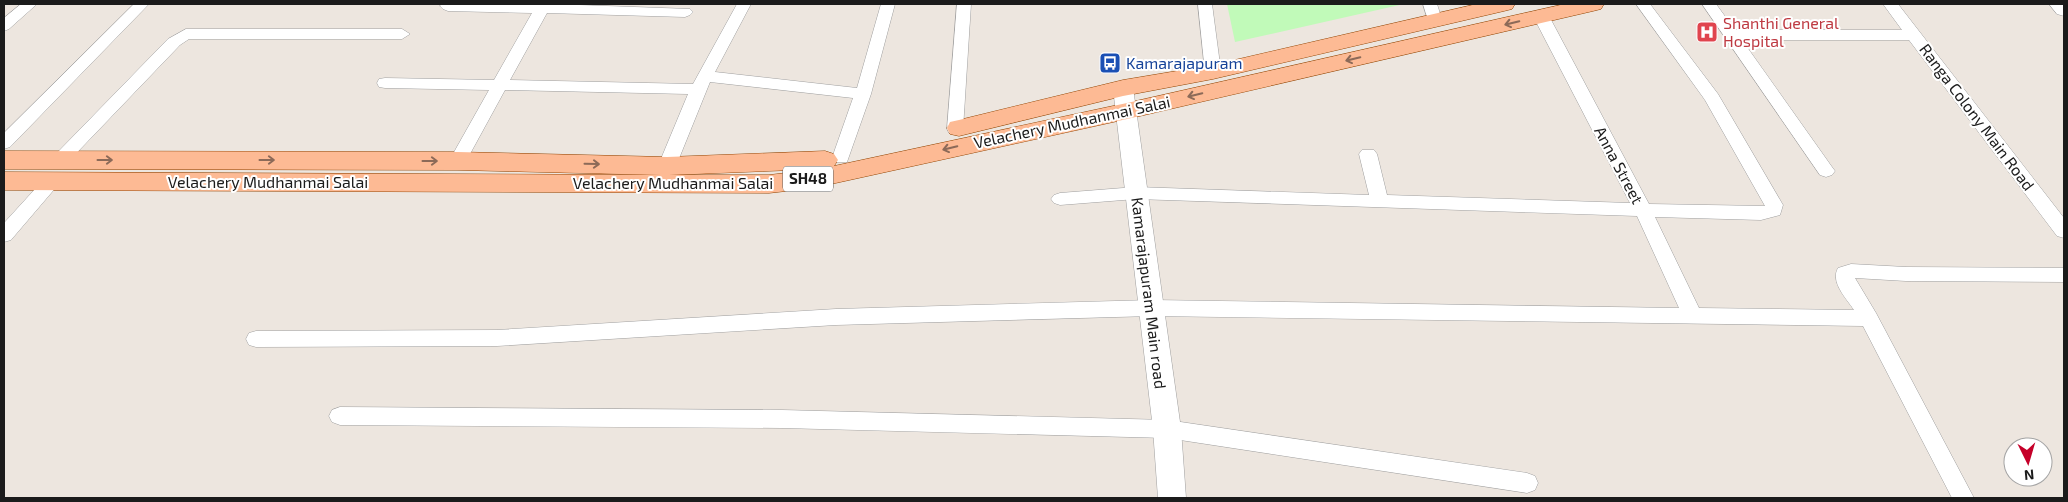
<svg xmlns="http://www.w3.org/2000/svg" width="2068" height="502" viewBox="0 0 2068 502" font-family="'Exo 2',sans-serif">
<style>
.park{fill:#c1fab9}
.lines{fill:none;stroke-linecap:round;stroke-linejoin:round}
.minor-casing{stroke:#9f9f9f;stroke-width:1}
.tertiary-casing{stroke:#9f9f9f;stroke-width:1}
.primary-casing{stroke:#914300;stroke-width:1}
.minor{fill:#fff;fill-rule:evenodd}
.tertiary{fill:#fff;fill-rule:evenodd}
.primary{fill:#fdba94;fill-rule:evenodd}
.oneway{stroke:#8c6a58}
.labels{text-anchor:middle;stroke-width:4;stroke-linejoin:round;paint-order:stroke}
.shield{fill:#fff;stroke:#5f5f5f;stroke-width:1}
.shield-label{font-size:15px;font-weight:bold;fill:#1b1b1b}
.health-label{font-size:16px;fill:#be3a42;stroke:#fff;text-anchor:start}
.transit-label{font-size:16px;fill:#164399;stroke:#fff;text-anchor:start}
.street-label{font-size:16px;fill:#1b1b1b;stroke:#fff}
</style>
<rect width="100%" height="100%" fill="#ede6df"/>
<polygon class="park" points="1227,4 1404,4 1235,42"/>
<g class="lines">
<g class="minor-casing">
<g id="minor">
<polygon points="21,4 37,4 9,29 4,31 4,18"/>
<polygon points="134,4 149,4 10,147 4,149 4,133"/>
<polygon points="442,4 551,4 690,9 693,12 690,15 685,17 547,13 510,80 693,84 737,4 751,4 715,72 857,88 881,4 895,4 871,94 847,162 835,162 832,158 853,98 710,82 676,166 673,170 661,170 658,166 688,94 505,90 464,165 452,165 449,161 489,90 385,88 379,87 377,83 379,79 385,78 494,80 532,13 448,11 443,9 440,6"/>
<polygon points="957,4 971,4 963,129 961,133 949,133 947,129"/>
<polygon points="1198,4 1212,4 1221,72 1219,76 1207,76 1205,72"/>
<polygon points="1423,4 1437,4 1442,20 1439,23 1429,23"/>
<path d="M 1636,4 L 1650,4 L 1718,94 L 1783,205 L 1780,215 L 1761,220 L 1655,217 L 1699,308 L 1854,310 C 1846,298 1830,282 1838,268 L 1851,264 L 1906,267 L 2064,268 L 2064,282 L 1906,281 L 1855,278 L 1876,313 L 1974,498 L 1952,498 L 1863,326 L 1152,316 L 836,325 L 497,346 L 256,347 L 249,345 L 246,339 L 249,333 L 256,331 L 497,330 L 836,309 L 1152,300 L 1679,308 L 1637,216 L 1136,199 L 1060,205 L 1054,203 L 1051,199 L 1054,195 L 1060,193 L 1136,187 L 1369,195 L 1359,154 L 1362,150 L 1374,150 L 1377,154 L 1387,195 L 1630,203 L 1533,16 L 1541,11 L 1549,16 L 1649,204 L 1765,206 L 1705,100 Z"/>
<polygon points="1702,4 1716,4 1735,30 1902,30 1883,4 1898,4 2064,218 2064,238 2057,236 1909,40 1742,40 1832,167 1835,171 1832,175 1826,177 1820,175"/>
<polygon points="186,29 402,29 410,34 402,39 189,39 180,45 66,164 54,164 51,160 54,156 168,39"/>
<polygon points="52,175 58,177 61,181 58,185 11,240 4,242 4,223 46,177"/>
<polygon points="340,407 782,410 1167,420 1527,473 1535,476 1538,483 1535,490 1527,493 1167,438 782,428 340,425 332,422 329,416 332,410"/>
</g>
</g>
<g class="tertiary-casing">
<g id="tertiary">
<polygon points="2049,4 2064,4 2064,16 2057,14"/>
<polygon points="1123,81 1130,83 1133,88 1181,429 1186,498 1158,498 1153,429 1113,88 1116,83"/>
</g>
</g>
<g class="primary-casing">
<g id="primary">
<polygon points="1477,4 1515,4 1512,9 1504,11 1213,79 1123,96 959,136 950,134 947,128 950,122 959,120 1123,80 1213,65"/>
<path d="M 1565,4 L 1604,4 L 1601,9 L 1593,11 L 1127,119 L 813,188 L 769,193 L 4,190 L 4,172 L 662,175 L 458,170 L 4,169 L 4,151 L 458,152 L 667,157 L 825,151 L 834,154 L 838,160 L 834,166 L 1127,103 ZM 819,169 L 769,175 L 669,175 Z"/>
</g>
</g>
<use href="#minor" class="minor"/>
<use href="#tertiary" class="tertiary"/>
<use href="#primary" class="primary"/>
</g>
<defs><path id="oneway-shaft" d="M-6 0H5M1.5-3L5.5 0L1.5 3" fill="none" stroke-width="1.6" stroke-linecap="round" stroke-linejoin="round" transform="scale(1.25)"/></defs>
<g class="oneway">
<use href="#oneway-shaft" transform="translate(1512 23) rotate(167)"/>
<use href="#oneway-shaft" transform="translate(1353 59) rotate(167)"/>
<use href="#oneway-shaft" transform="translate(1195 95) rotate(167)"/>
<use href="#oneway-shaft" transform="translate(950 148) rotate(167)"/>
<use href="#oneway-shaft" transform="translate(105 160)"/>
<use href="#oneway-shaft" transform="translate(267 160)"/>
<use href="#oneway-shaft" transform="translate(430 161)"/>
<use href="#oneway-shaft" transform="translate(592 164) rotate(1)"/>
</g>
<defs>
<g id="hospital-square" transform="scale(1.125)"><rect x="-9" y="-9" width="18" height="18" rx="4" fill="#e0444e" stroke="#fff"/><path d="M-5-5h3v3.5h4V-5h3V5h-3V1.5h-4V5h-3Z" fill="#fff"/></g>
<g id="bus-square" transform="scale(1.125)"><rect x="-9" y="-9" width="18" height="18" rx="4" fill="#1a4fb4" stroke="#fff"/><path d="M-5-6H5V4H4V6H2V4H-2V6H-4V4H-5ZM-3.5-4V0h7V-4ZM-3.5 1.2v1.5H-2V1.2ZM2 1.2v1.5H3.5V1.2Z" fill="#fff"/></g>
</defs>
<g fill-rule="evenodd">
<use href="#hospital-square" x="1707" y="32"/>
<use href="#bus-square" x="1110" y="63"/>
</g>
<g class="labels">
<rect class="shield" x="783" y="166.5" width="50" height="25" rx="4"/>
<g class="shield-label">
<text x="808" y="184">SH48</text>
</g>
<g class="health-label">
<text x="1723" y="29">Shanthi General<tspan x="1723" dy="18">Hospital</tspan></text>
</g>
<g class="transit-label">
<text x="1126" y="69">Kamarajapuram</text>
</g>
<g class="street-label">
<text transform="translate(1977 117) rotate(53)" y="6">Ranga Colony Main Road</text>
<text transform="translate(1072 122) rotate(-12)" y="6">Velachery Mudhanmai Salai</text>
<text transform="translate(1619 165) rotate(62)" y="6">Anna Street</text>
<text x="268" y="188">Velachery Mudhanmai Salai</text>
<text x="673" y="189">Velachery Mudhanmai Salai</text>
<text transform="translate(1149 293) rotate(83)" y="6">Kamarajapuram Main road</text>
</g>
</g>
<rect width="2068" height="502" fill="none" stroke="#1b1b1b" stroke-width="10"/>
<g transform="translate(2028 462) rotate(175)"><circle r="24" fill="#ffffff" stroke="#a4a4a4"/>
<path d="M0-4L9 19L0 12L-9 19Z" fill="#c50029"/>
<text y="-8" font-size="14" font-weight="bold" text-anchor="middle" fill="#1b1b1b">N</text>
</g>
</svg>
